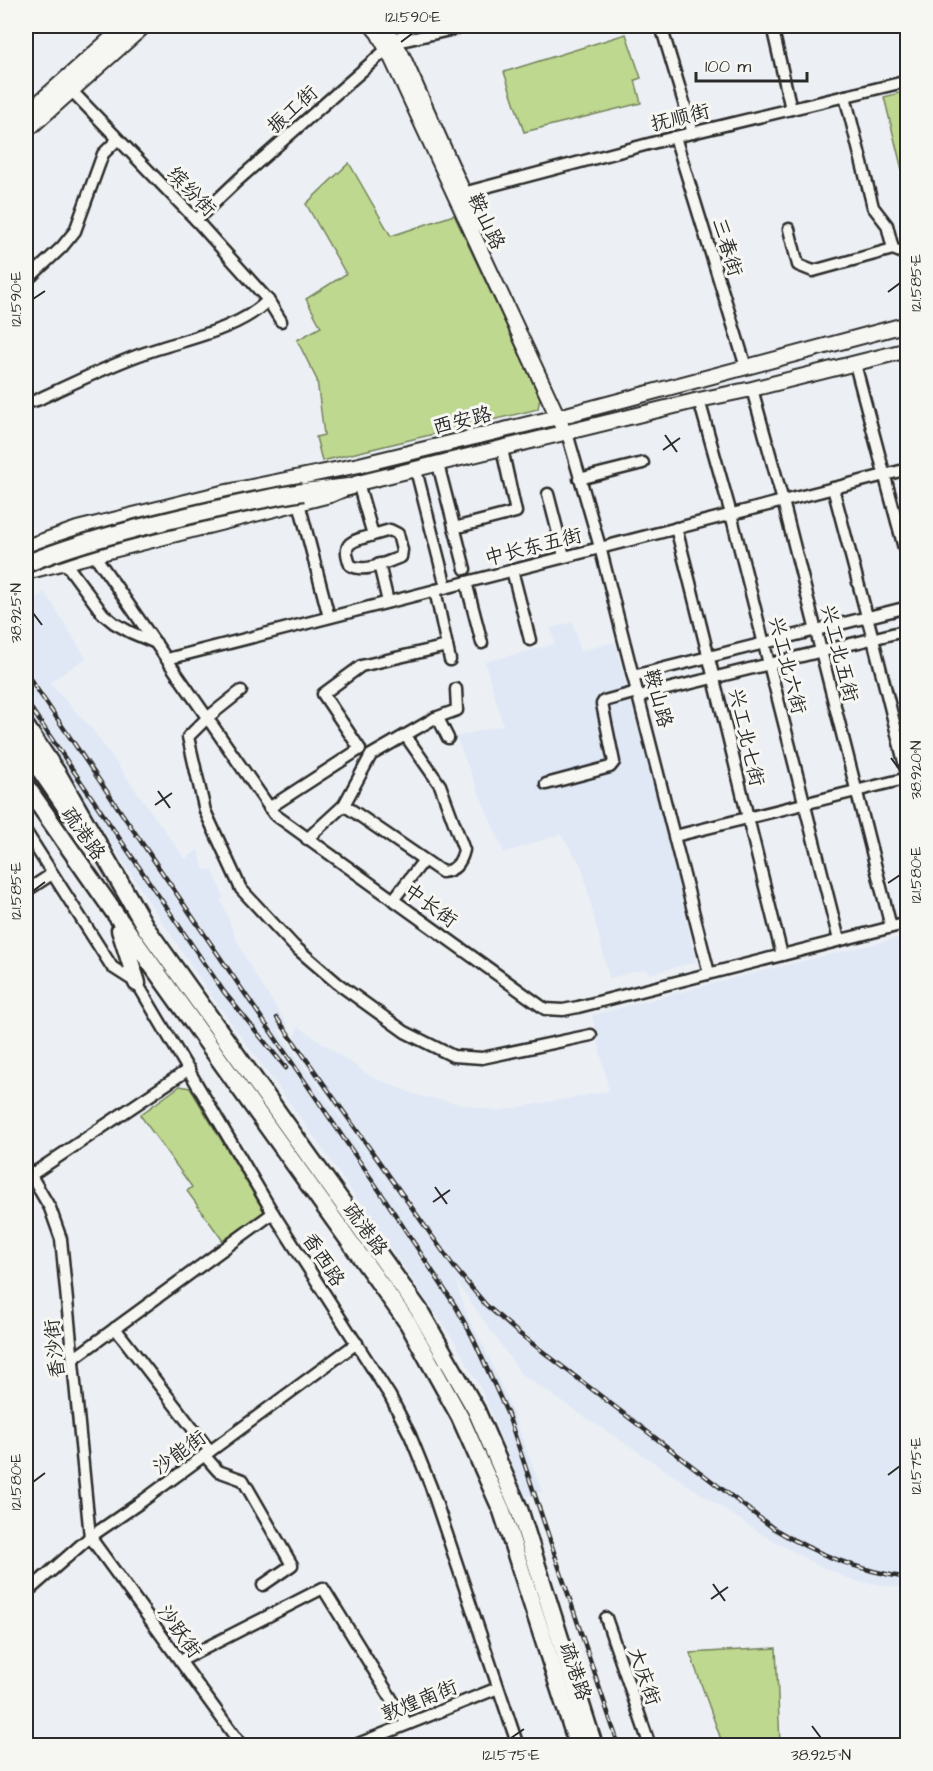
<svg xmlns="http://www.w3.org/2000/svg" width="933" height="1771" viewBox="0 0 933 1771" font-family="'Architects Daughter','LXGW WenKai TC',sans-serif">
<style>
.built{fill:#e0e8f6}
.green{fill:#bed88f;stroke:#74825d;stroke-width:1.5}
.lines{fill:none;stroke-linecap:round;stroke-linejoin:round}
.minor-casing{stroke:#2b2b2b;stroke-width:15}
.major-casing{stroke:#2b2b2b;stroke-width:18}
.highway-casing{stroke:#2b2b2b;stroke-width:21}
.minor{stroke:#f6f6f2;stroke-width:10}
.major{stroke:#f6f6f2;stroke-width:14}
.highway{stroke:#f6f6f2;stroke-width:16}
.rail-casing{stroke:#2b2b2b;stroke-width:4.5}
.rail{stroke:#f6f6f2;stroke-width:2;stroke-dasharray:7;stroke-linecap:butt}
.highway-bridge-casing{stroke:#2b2b2b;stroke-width:21;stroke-linecap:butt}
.highway-bridge{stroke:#f6f6f2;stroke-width:16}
.ticks{fill:none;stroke:#2b2b2b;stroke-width:2}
.labels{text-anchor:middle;stroke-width:6;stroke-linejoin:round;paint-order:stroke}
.street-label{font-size:20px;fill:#2b2b2b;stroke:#f6f6f2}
.neatline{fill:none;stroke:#2b2b2b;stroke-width:2}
.ticks-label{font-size:15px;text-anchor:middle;fill:#2b2b2b}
</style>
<rect width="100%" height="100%" fill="#ecf0f4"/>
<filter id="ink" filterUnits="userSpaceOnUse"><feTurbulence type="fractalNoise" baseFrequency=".0167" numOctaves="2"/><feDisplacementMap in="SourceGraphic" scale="12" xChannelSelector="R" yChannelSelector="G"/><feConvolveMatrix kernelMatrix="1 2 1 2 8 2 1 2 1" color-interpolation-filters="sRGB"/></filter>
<g filter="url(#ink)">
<g class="built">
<polygon points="45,592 86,658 49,683 92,729 185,859 198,850 204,870 212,869 224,898 221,900 236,939 253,972 287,1024 278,1030 426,1238 292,1046 298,1026 370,1076 416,1095 498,1111 609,1091 592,1015 753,973 907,936 907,1586 894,1587 854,1581 815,1564 763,1535 522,1375 456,1281 467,1316 486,1351 513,1413 542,1492 525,1497 483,1393 454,1341 310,1131 207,990 26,714 26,605"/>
<polygon points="573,622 580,651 615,642 667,836 696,962 649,974 647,969 609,978 582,868 578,860 560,834 504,853 456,737 503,725 485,662 555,644 551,628"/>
</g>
<g class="green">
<polygon points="626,34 641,78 635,80 641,103 524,132 504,72"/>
<polygon points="907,91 908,190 907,190 884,97"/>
<polygon points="349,163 391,236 454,215 540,397 538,409 322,461 316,437 324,435 317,380 297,340 321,327 306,299 346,274 306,204"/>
<polygon points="180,1086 190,1088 265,1213 223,1241 187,1191 192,1187 140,1115"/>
<polygon points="776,1648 780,1745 723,1745 690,1653"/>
</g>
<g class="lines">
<g class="minor-casing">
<g id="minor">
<polyline points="661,26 693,133"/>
<polyline points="772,26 791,109"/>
<polyline points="397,42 467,26"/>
<polyline points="72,91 196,220 268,300 281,321"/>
<polyline points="845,96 873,207 887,225 893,249 908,255"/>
<polyline points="675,137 746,367"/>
<polyline points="463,193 675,137 908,81"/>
<polyline points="196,220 238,180 413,26"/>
<polyline points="789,229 798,265 813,271 893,249"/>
<polyline points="26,281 62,247 75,231 103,154 117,140"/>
<polyline points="855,364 908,563"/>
<polyline points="752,389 783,501 891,927"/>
<polyline points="699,400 731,514 839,940"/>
<path d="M 26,403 L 37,400 C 71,384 104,368 139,355 C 179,340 239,331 268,300"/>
<polyline points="567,433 600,547 709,973"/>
<polyline points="438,464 465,569"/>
<polyline points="416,470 446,587"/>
<polyline points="579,479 643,463"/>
<path d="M 358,483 L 373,535 C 365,538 347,540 347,550 C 346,554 349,561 350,565 C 365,574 386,562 401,557 L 402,550 L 398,534 L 390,530 L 373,535"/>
<polyline points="833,488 873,639 908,778"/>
<polyline points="548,494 564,556"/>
<polyline points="299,503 329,617"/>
<polyline points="454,528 516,512 502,449"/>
<path d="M 676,528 C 713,670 746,813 782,955"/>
<polyline points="91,550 274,814 545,1009 563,1010 578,1007 908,923"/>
<polyline points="61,557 103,614 114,623 130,632 156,643"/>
<polyline points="379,564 388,602"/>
<polyline points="512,570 530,640"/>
<polyline points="466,582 482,643"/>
<polyline points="447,646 450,660"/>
<polyline points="167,659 908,469"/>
<polyline points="633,676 908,607"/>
<polyline points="241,691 207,718 188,737 205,811 241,889 294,946 337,983 405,1032 453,1056 482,1058 591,1035"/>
<polyline points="639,696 908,630"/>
<polyline points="435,718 457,710 456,689"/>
<path d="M 405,735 L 440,785 L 464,850 C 461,863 455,871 442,872 L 344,805 L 371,755 L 435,718 L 440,722 L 448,738"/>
<polyline points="546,784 610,767 614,762 602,704 604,701 637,692"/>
<polyline points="269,808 360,749 323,694 361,666 447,646 435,590"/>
<polyline points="26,832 112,967 137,983 273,1213 390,1396 410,1435 431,1487 518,1746"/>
<polyline points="675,836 908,778"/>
<polyline points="307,839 344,805"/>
<polyline points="26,891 52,874"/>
<polyline points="393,900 424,860"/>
<polyline points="26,1167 50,1208 61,1239 90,1537 242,1746"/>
<polyline points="31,1175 189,1069"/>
<polyline points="115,1328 210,1451"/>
<polyline points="73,1359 273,1213"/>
<polyline points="204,1455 218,1471 243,1480 292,1565 263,1585"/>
<polyline points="26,1593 90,1537 141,1502 357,1343"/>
<polyline points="606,1618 650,1746"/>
<polyline points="180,1661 323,1588 407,1724"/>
<polyline points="353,1746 498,1688"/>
</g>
</g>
<g class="major-casing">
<g id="major">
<polyline points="372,26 378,33 391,57 561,424"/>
<polyline points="384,26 401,53 477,223"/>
<polyline points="26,114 125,26"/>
<polyline points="26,131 144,26"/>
<polyline points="26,547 77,529 222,493 359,465 566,415 908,324"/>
<polyline points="26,572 330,495 358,483 699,400 752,389 908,350"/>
</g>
</g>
<g class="highway-casing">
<g id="highway">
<polyline points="303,492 349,487"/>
<polyline points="26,727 59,776 146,928 419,1310 476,1410 519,1509 594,1746"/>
<polyline points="26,749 69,812"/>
<polyline points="26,786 116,915 408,1323 460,1417 502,1511 578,1746"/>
<polyline points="120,930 137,983"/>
</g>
</g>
<use href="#minor" class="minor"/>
<use href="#major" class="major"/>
<use href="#highway" class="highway"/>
<g class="rail-casing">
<g id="rail">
<polyline points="26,673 383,1196 456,1307 473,1338 508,1415 619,1746"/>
<polyline points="26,701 224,992 286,1068"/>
<path d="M 277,1018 L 454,1267 L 486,1305 L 516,1331 L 773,1528 C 815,1554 859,1571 908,1578"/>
</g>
</g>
<use href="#rail" class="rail"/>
<g class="highway-bridge-casing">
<path id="highway-bridge" d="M 26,564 C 68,546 113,534 158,523 C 207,511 253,500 303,492"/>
</g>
<use href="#highway-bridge" class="highway-bridge"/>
</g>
</g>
<path class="ticks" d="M 401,42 L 413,33M 888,292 L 900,283M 33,299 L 45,291M 665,435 L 677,452M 663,450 L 680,438M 33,613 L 42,625M 891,758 L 900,770M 158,791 L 170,808M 155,805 L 172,793M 888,883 L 900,875M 33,891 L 45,882M 435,1187 L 447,1204M 433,1202 L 450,1190M 888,1475 L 900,1466M 33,1482 L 45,1473M 713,1584 L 725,1601M 711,1599 L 728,1587M 812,1726 L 821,1738M 511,1738 L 524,1729"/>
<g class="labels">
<g class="street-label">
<text transform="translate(292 109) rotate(-42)" y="7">振工街</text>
<text transform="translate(680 117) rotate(-14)" y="7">抚顺街</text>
<text transform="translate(192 191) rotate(46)" y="7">缤纷街</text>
<text transform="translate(487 221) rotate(65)" y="7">鞍山路</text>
<text transform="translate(728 247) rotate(73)" y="7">三春街</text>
<text transform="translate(462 420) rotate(-14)" y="7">西安路</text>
<text transform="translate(533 546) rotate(-14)" y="7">中长东五街</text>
<text transform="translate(840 653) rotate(76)" y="7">兴工北五街</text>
<text transform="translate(788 665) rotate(76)" y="7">兴工北六街</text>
<text transform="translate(659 698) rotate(75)" y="7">鞍山路</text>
<text transform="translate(747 737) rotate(77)" y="7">兴工北七街</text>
<text transform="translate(84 833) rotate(55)" y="7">疏港路</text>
<text transform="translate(431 905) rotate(36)" y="7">中长街</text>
<text transform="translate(366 1229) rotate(54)" y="7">疏港路</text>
<text transform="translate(324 1259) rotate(57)" y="7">香西路</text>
<text transform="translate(54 1349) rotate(-96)" y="7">香沙街</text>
<text transform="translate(179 1452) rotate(-36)" y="7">沙能街</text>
<text transform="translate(180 1631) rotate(54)" y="7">沙跃街</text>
<text transform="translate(576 1671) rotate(72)" y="7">疏港路</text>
<text transform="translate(645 1676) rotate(71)" y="7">大庆街</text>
<text transform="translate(419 1700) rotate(-22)" y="7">敦煌南街</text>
</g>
</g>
<rect width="933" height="1771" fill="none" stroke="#f6f6f2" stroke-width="66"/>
<path d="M696 72v9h111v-9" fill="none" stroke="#2b2b2b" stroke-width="3"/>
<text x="705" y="72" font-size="18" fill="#2b2b2b" stroke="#f6f6f2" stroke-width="4.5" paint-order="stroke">100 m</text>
<rect x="33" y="33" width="867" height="1705" class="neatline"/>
<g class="ticks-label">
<text x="413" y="22">121.590°E</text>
<text transform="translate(916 283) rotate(-90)" y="5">121.585°E</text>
<text transform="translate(16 299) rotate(-90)" y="5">121.590°E</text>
<text transform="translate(16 613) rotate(-90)" y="5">38.925°N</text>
<text transform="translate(916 770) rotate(-90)" y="5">38.920°N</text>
<text transform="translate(916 875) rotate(-90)" y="5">121.580°E</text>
<text transform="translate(16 891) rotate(-90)" y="5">121.585°E</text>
<text transform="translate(916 1466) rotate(-90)" y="5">121.575°E</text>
<text transform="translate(16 1482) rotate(-90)" y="5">121.580°E</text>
<text x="511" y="1760">121.575°E</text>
<text x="821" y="1760">38.925°N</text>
</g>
</svg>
